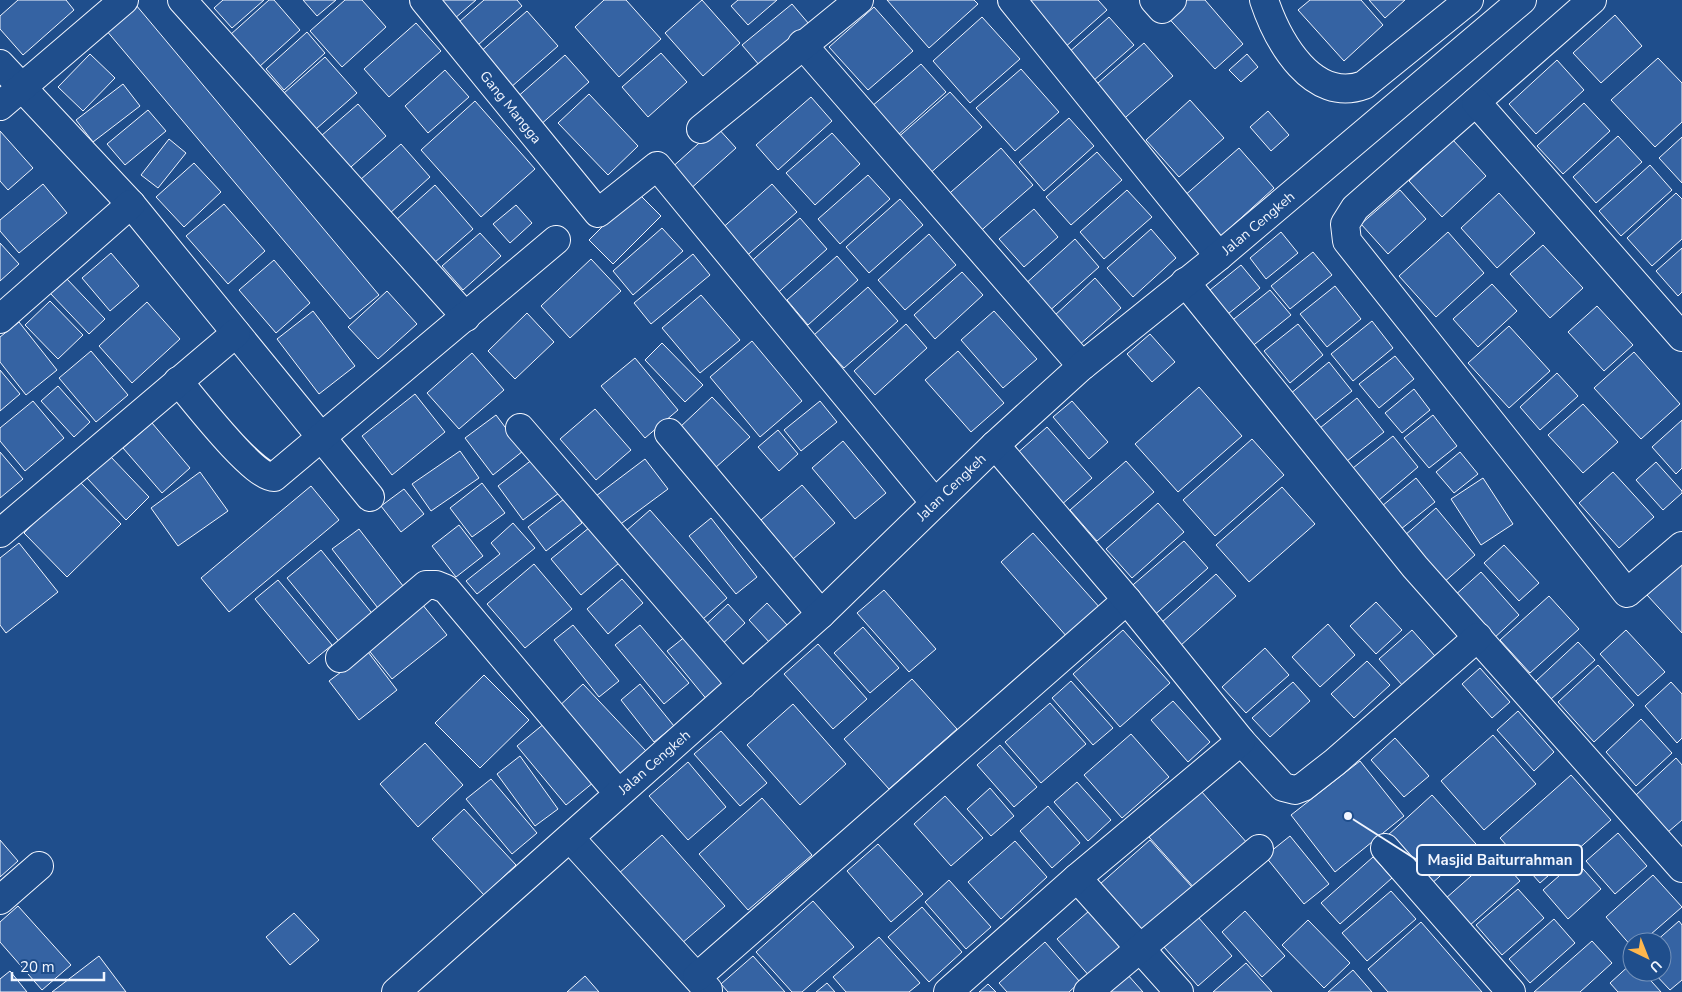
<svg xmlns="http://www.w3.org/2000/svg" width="1682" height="992" viewBox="0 0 1682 992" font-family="'Nunito Sans',sans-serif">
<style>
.building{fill:#3563a3;stroke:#f2f6ff}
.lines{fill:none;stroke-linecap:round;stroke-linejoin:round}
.minor-casing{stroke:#f2f6ff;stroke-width:30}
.tertiary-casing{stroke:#f2f6ff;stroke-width:30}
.minor{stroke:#1f4e8c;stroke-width:28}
.tertiary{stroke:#1f4e8c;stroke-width:28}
.labels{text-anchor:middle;stroke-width:4;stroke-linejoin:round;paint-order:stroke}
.street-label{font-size:14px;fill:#f2f6ff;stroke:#1f4e8c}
.leader{fill:none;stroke:#f2f6ff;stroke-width:2}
.callout-dot{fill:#f2f6ff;stroke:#1f4e8c;stroke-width:2}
.callout{fill:#1f4e8c;stroke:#f2f6ff;stroke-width:2}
.callout-label{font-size:15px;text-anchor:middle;font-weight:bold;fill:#f2f6ff}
</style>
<rect width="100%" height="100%" fill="#1f4e8c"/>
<g class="building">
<polygon points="18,0 66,0 74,10 23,55 0,29 0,16"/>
<polygon points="223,0 264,0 232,28 214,8"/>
<polygon points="269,0 274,0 300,30 259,67 230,35"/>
<polygon points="303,0 336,0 317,16"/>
<polygon points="345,0 362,0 386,27 342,67 310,31"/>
<polygon points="437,0 476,0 454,19"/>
<polygon points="484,0 517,0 522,6 478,45 459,22"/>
<polygon points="604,0 626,0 661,39 619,77 575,27"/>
<polygon points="702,0 740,43 703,76 665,33"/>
<polygon points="738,0 777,0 748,25 731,6"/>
<polygon points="887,0 974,0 978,4 929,48"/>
<polygon points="1019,0 1098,0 1107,10 1063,49"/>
<polygon points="1176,0 1205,0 1243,44 1215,69 1163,12"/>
<polygon points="1310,0 1361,0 1383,25 1344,61 1298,10"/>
<polygon points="1369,0 1405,0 1385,18"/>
<polygon points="792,4 809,24 760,66 742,45"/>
<polygon points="136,5 379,295 350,319 106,30"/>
<polygon points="874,7 913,51 868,90 829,47"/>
<polygon points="527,11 558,46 510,88 479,53"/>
<polygon points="1615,15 1642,46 1601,83 1573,53"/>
<polygon points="982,17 1020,59 970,103 933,61"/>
<polygon points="1109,17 1134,45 1093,81 1068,53"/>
<polygon points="416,23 441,51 389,97 364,69"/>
<polygon points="307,32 325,53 284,90 266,69"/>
<polygon points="1144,43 1173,76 1119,123 1090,90"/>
<polygon points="661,53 687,82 648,117 622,87"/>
<polygon points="90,54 115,78 83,111 58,87"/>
<polygon points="1247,54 1258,67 1241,82 1229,70"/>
<polygon points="565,55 589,82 539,126 515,99"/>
<polygon points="325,57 357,93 316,129 284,93"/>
<polygon points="1658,58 1682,83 1682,122 1655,147 1611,100"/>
<polygon points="1557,60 1584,90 1536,134 1509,104"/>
<polygon points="921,64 946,92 897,136 871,107"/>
<polygon points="1021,69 1059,112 1015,151 976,108"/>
<polygon points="445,70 469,97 428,133 405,106"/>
<polygon points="123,84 140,106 93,142 76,120"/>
<polygon points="950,92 982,127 927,176 895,140"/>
<polygon points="589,94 638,146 608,175 558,123"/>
<polygon points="811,97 832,121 778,170 756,145"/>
<polygon points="1190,100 1224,138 1179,177 1146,140"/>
<polygon points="475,101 535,169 481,217 421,150"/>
<polygon points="1584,103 1610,131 1563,174 1537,146"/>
<polygon points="358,104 386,136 343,174 314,142"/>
<polygon points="148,110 166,131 125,165 107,144"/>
<polygon points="1268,111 1289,135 1271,151 1250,127"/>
<polygon points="1069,118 1094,146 1044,191 1019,162"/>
<polygon points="717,127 736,148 688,191 669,170"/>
<polygon points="0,131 33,168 8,190 0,181"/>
<polygon points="832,133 860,164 815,205 786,173"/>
<polygon points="1618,136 1642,162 1596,203 1573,177"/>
<polygon points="1682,137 1682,183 1659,158"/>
<polygon points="169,139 186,153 158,188 141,175"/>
<polygon points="1453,140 1486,176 1442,217 1409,181"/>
<polygon points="401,144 430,177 389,214 360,180"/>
<polygon points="1001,148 1033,185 976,235 943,199"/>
<polygon points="1239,148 1274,188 1219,238 1183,197"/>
<polygon points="1097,152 1122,180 1071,225 1046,197"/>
<polygon points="194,163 221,192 184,227 156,197"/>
<polygon points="1650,165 1672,190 1621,236 1599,211"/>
<polygon points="868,175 890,199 840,244 818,219"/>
<polygon points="43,184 67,213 19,253 0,231 0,220"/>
<polygon points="772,184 797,212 743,259 719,231"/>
<polygon points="435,185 473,229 434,263 396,220"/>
<polygon points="1127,190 1152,217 1104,259 1080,232"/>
<polygon points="1400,190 1426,219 1388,254 1361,224"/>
<polygon points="637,192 661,216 613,264 589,240"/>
<polygon points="1499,193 1535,233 1497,268 1461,228"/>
<polygon points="1676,193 1682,199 1682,239 1652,266 1627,238"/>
<polygon points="900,199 923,225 869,273 846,247"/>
<polygon points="224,204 265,251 228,284 186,236"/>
<polygon points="516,205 532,223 510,243 493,224"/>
<polygon points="1034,209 1058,237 1024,267 999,239"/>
<polygon points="800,218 827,249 773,297 746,266"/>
<polygon points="662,228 683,251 633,295 613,271"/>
<polygon points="1151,229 1176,258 1133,297 1107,268"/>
<polygon points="1281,232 1298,253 1266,279 1250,258"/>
<polygon points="1448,232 1484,273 1436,317 1399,276"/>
<polygon points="480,233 501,256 463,290 442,266"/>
<polygon points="929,234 956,265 905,310 878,280"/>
<polygon points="1075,239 1099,267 1047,313 1023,286"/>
<polygon points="0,243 19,264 0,281"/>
<polygon points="1543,245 1583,288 1550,318 1510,274"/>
<polygon points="1682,248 1682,292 1678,296 1656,271"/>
<polygon points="1313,252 1332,275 1290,309 1271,286"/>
<polygon points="111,253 139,286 110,311 82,278"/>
<polygon points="693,254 710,275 651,324 634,303"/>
<polygon points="837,256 858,280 808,325 787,300"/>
<polygon points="591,259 621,291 570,338 541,306"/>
<polygon points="274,260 310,303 276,333 239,290"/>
<polygon points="1241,265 1260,288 1228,314 1210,290"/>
<polygon points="962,272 983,295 935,339 914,315"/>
<polygon points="66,278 105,319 89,334 50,293"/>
<polygon points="1095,278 1121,308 1078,346 1053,317"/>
<polygon points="1492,284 1517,311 1478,347 1453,319"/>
<polygon points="1335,286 1361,319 1327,347 1300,314"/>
<polygon points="868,287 898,321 844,368 814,335"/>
<polygon points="1270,290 1291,315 1250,348 1229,323"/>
<polygon points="387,291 417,324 378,359 348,327"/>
<polygon points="701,295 740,340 700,373 662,328"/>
<polygon points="50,301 83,335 58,359 25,325"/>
<polygon points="147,302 180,339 132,383 99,346"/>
<polygon points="1597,306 1633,345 1604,371 1568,332"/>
<polygon points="313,311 355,366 319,394 277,339"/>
<polygon points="994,311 1037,359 1003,388 961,340"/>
<polygon points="527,313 554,342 515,379 488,351"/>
<polygon points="1372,321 1393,348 1353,381 1331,354"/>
<polygon points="19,322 57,370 26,395 0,362 0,337"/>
<polygon points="906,324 927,348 875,395 854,371"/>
<polygon points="1298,324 1323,355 1290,383 1264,351"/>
<polygon points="1509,326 1550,371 1509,408 1468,363"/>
<polygon points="1150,334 1175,362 1152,382 1127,354"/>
<polygon points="752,341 802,401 760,437 710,377"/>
<polygon points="662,343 703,385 685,402 645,360"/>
<polygon points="91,351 128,395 96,422 59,378"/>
<polygon points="958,351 1004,403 971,432 925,380"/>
<polygon points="1634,352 1680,404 1641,439 1594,388"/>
<polygon points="472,353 504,390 459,429 427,393"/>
<polygon points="1395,356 1414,379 1379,408 1359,384"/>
<polygon points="635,358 678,410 645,438 601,386"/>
<polygon points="1329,362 1352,391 1313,422 1290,394"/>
<polygon points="0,370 20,394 0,411"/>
<polygon points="1557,373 1578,396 1540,430 1520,407"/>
<polygon points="58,386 90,422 74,437 41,401"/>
<polygon points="1199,387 1242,436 1178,492 1135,444"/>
<polygon points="1414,389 1430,410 1402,433 1385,413"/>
<polygon points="415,394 445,432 392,475 362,436"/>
<polygon points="712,397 750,437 715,468 679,428"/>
<polygon points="1357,398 1384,432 1347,461 1320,428"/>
<polygon points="33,401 64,438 25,471 0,441 0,428"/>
<polygon points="820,401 837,422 801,451 784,430"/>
<polygon points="1072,401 1108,442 1089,459 1053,417"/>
<polygon points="1583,404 1618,442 1583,473 1548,435"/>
<polygon points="595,409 631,450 596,480 560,439"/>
<polygon points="496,415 523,451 493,475 465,438"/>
<polygon points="1433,415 1457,446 1429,468 1404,438"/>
<polygon points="1682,420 1682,468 1676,474 1652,447"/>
<polygon points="152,423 190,468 162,493 123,448"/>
<polygon points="1047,427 1092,478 1060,506 1015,455"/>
<polygon points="778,430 798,454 779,471 758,447"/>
<polygon points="1393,436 1418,467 1379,500 1353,468"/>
<polygon points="1252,439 1284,475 1215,536 1183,500"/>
<polygon points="843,441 886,493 855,519 812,468"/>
<polygon points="460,451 479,478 431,511 412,484"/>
<polygon points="0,452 23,479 0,498"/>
<polygon points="1460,452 1478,474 1454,493 1436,472"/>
<polygon points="110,456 149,497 126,520 87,478"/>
<polygon points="533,459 559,493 523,520 498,486"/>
<polygon points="645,459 668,489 618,526 596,496"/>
<polygon points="1126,461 1154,492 1097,541 1070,510"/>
<polygon points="1656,462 1682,491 1682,493 1663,510 1636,480"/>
<polygon points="200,472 228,511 178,546 151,508"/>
<polygon points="1613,472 1654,517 1619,548 1579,503"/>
<polygon points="1416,478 1435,502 1401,529 1382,506"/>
<polygon points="1483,478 1513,524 1481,545 1451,499"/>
<polygon points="78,480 121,524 67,577 24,533"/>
<polygon points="482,483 505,513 472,537 450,508"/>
<polygon points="802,485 835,523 793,559 761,520"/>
<polygon points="311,486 339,520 229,612 201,578"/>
<polygon points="1282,487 1315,524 1249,582 1216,545"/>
<polygon points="404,489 424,514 401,532 381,506"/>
<polygon points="564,499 582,523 546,551 528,527"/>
<polygon points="1158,503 1184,532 1132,578 1106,549"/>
<polygon points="1436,508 1475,555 1443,583 1404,536"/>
<polygon points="650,510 727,598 695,626 618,538"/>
<polygon points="711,518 757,577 736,594 689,536"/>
<polygon points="513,523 535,548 477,594 466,581 500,554 491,543"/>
<polygon points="459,525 483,556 456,577 432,546"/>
<polygon points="590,527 619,563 581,595 551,559"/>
<polygon points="359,529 407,591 381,612 332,549"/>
<polygon points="1033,533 1101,609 1068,638 1001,562"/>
<polygon points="1184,541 1208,568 1151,618 1127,590"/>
<polygon points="19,543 58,592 6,633 0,625 0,558"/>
<polygon points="1504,545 1539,583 1519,601 1484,563"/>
<polygon points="321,550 375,617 341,644 287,578"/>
<polygon points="1682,563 1682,633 1647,595"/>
<polygon points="534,564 572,609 525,648 487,604"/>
<polygon points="1481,572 1519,615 1492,640 1453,597"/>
<polygon points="1216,574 1236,596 1180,646 1161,623"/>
<polygon points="622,579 643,603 608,634 587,609"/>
<polygon points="278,580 332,645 309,664 255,599"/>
<polygon points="884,590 936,649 909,672 857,613"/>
<polygon points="1549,596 1579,629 1530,673 1500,640"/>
<polygon points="1376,602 1402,630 1376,654 1350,626"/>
<polygon points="767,603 788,626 770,643 749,620"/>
<polygon points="422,604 447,635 392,679 367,648"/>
<polygon points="728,604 745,623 719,647 701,629"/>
<polygon points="1328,624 1355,655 1320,687 1292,657"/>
<polygon points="573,625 619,681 599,697 554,640"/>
<polygon points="640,625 689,683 664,704 615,645"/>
<polygon points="863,627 899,668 870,693 834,653"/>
<polygon points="1123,630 1170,683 1120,727 1073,674"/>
<polygon points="1412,630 1435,656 1403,686 1379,659"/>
<polygon points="1626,630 1665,672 1638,696 1600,654"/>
<polygon points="686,636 726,686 708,701 667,651"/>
<polygon points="1578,642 1595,660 1551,699 1536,681"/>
<polygon points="818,644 867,699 833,729 784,674"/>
<polygon points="1265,648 1289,675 1246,713 1222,687"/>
<polygon points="368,652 397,690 359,720 329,681"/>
<polygon points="1367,661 1390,685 1354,718 1331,694"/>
<polygon points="1598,665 1634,705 1594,742 1558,702"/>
<polygon points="1480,668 1510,702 1492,718 1462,684"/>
<polygon points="484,675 529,720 480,768 435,723"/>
<polygon points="912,679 957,729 889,789 844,739"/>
<polygon points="1071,681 1113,728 1093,745 1052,698"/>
<polygon points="1293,682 1310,701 1270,737 1252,718"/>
<polygon points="1671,682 1682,694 1682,738 1677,743 1645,706"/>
<polygon points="583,684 646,751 619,777 556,709"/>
<polygon points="640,684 674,726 654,742 621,700"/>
<polygon points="1173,701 1210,742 1188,762 1151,720"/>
<polygon points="1050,703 1086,744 1041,783 1005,742"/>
<polygon points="793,704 846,764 800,805 747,745"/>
<polygon points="1518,711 1554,752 1534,771 1497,730"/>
<polygon points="1641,719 1672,753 1636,786 1606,752"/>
<polygon points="545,723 594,782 566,805 517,746"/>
<polygon points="721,731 767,783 740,806 694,754"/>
<polygon points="1131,734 1169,777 1122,818 1084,775"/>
<polygon points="1493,735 1536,784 1484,830 1441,781"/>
<polygon points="1395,738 1429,776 1404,797 1371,760"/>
<polygon points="425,743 463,785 418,827 380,784"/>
<polygon points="1000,745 1037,787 1014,807 977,765"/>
<polygon points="520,756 558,809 535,826 497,774"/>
<polygon points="1676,758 1682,765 1682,820 1668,832 1635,796"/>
<polygon points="1360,761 1404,816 1335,872 1291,815"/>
<polygon points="688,762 726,807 688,840 649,796"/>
<polygon points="1571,775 1611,820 1540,883 1500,838"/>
<polygon points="491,779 537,833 512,854 466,799"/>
<polygon points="1077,782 1111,820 1088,841 1054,802"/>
<polygon points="990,788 1014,816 991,836 967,809"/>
<polygon points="1201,791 1248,844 1196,890 1149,837"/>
<polygon points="1432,795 1476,844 1430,885 1387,836"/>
<polygon points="945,796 983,838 951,866 914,824"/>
<polygon points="762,798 812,855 748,910 699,854"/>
<polygon points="1048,806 1080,843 1052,868 1020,831"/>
<polygon points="464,809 516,865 484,895 432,839"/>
<polygon points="1618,833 1647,866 1615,894 1586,861"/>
<polygon points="662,835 725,906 681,944 618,874"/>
<polygon points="1290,836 1329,884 1304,904 1265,856"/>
<polygon points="0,840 18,861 0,877"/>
<polygon points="1150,840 1192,887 1142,932 1100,884"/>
<polygon points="1015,841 1047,877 1001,919 968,882"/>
<polygon points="878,844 923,894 891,922 847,871"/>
<polygon points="1496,854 1520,881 1469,926 1445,899"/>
<polygon points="1373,857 1392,878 1340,924 1321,903"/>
<polygon points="1576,861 1601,889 1568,919 1543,890"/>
<polygon points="1653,875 1682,907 1642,942 1632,942 1632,947 1606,917"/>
<polygon points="949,880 991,927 966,949 925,902"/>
<polygon points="1518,889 1544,918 1502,955 1476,925"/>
<polygon points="1391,891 1416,919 1367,961 1342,933"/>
<polygon points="813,901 854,947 802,992 792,992 756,952"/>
<polygon points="18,906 71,965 42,990 0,942 0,922"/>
<polygon points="922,907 962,952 929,982 888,937"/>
<polygon points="1089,911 1123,949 1091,978 1057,939"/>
<polygon points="1245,911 1285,956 1262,977 1222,932"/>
<polygon points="294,913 319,940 290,965 266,937"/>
<polygon points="1198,917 1232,956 1198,986 1164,947"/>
<polygon points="1554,919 1575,943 1530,983 1509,959"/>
<polygon points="1308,920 1350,963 1324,988 1282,945"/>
<polygon points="1679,921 1682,925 1682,980 1670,990 1653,972 1662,972 1662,942 1655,942"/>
<polygon points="1421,922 1482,992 1388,992 1368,969"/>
<polygon points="879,937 920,983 909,992 846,992 833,977"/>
<polygon points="1592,941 1612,963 1580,992 1534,992"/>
<polygon points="1045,942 1080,982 1069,992 1007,992 999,983"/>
<polygon points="99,956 126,992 52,992"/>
<polygon points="753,956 785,992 728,992 721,984"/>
<polygon points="1246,963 1272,992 1213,992"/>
<polygon points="1632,963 1632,972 1643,972 1661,992 1618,992 1610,983"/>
<polygon points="1353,970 1372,992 1328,992"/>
<polygon points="10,971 27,992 0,992 0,979"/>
<polygon points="1127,974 1143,992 1107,992"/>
<polygon points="585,976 599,992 567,992"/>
<polygon points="827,983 835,992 816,992"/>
<polygon points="988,984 996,992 979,992"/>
</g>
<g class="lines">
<g class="minor-casing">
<g id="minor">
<polyline points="182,0 466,317"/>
<polyline points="424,0 598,213 657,166 935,503"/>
<polyline points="1012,0 1219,256"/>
<polyline points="1154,0 1162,9 1172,0"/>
<path d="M 1264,0 C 1278,42 1313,104 1364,85 L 1469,0"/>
<polyline points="1592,0 1355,208 1345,224 1347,241 1627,593 1682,546"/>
<polyline points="802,44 1082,366"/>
<polyline points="0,64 131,204 370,497"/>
<polyline points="1476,102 1682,337"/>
<polyline points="0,106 124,0"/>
<polyline points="701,129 859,0"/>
<polyline points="1185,282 1415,567 1682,868"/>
<polyline points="0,319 131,204"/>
<path d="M 178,381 C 194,400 253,477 274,477 L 556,240"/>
<polyline points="520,428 742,685"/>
<polyline points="669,433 821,614"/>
<polyline points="0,533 236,333"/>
<polyline points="340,658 426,585 436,585 446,589 618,793"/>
<polyline points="1241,741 1283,787 1295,790 1303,787 1335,762 1478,637"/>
<polyline points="570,838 708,990"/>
<polyline points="1385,848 1511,992"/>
<polyline points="1077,878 1179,992"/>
<polyline points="0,900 39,866"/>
<polyline points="697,977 1127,600"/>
<polyline points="948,992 1077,878 1241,741 1127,600 995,445"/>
<polyline points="1088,992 1259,849"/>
</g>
</g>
<g class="tertiary-casing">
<polyline id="tertiary" points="396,992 821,614 995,445 1082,366 1219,256 1522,0"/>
</g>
<use href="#minor" class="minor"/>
<use href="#tertiary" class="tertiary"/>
</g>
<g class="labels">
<g class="street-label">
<text transform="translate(511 107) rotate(51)" y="5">Gang Mangga</text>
<text transform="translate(1258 223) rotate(-40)" y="5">Jalan Cengkeh</text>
<text transform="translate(951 487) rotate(-44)" y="5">Jalan Cengkeh</text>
<text transform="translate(654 762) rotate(-41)" y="5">Jalan Cengkeh</text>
</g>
</g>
<path class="leader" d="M1348 816L1417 860"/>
<circle class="callout-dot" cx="1348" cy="816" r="5"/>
<rect class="callout" x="1417" y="845" width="165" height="30" rx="5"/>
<g class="callout-label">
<text x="1500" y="865">Masjid Baiturrahman</text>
</g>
<g transform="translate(1647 957) rotate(137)"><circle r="24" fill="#1f4e8c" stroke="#7391ba"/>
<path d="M0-4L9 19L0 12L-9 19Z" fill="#ffb74d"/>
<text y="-8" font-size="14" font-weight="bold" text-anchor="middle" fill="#f2f6ff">U</text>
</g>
<path d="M12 972v8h92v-8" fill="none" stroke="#f2f6ff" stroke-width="2.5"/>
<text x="20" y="972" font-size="15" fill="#f2f6ff" stroke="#1f4e8c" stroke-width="4" paint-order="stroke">20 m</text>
</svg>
